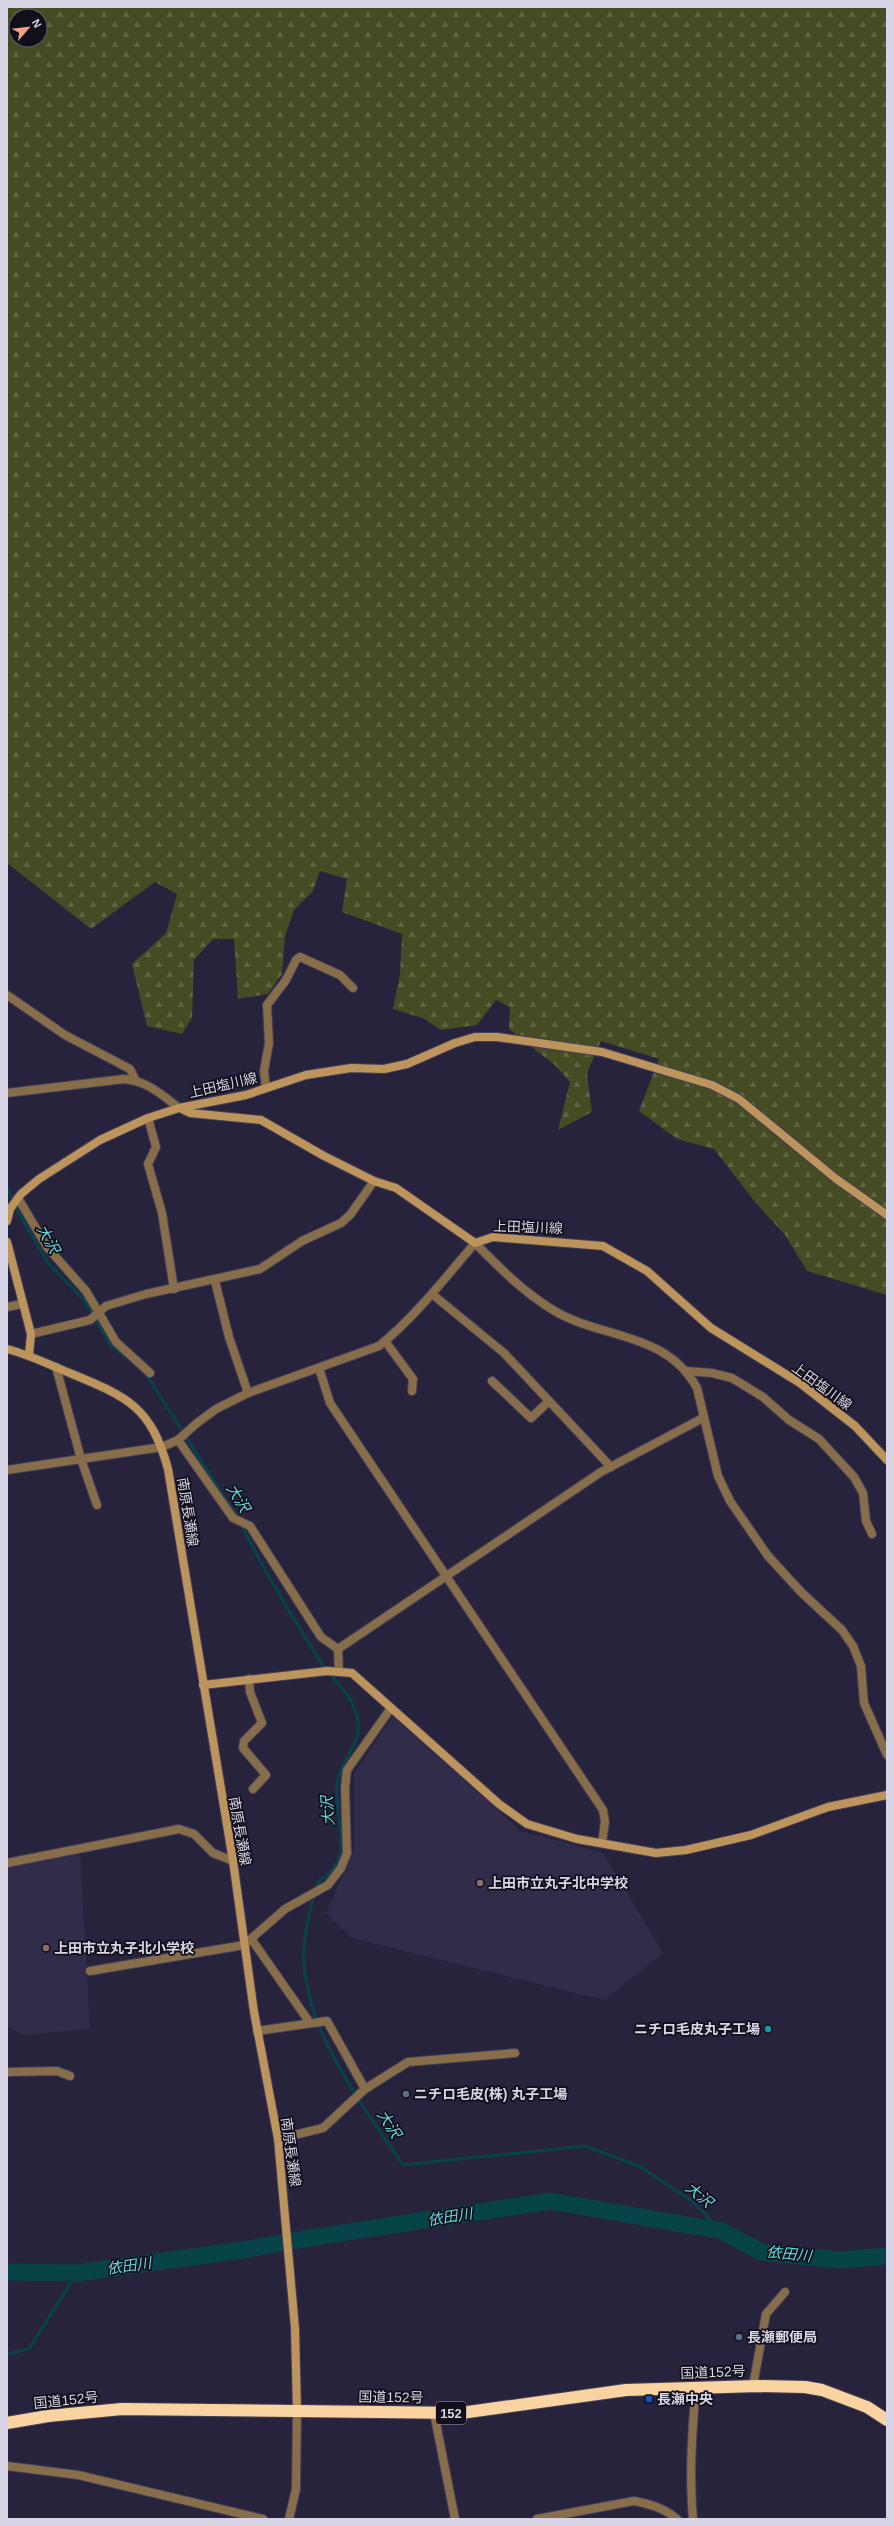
<svg xmlns="http://www.w3.org/2000/svg" width="894" height="2526" viewBox="0 0 894 2526" font-family="Helvetica,'Noto Sans JP',sans-serif">
<style>
.built{fill:#322c4b}
.forest{fill:url(#forest-firs);fill-rule:evenodd}
.lines{fill:none;stroke-linecap:round;stroke-linejoin:round}
.stream{stroke:#074449;stroke-width:3}
.river{stroke:#074449;stroke-width:17}
.street-casing{stroke:#444057;stroke-width:10}
.secondary-casing{stroke:#444057;stroke-width:10}
.highway-casing{stroke:#444057;stroke-width:14}
.street{stroke:#876d4a;stroke-width:8}
.secondary{stroke:#bd945b;stroke-width:8}
.highway{stroke:#fad4a0;stroke-width:12}
.education-dot{fill:#8d6e63;stroke:#110f1a;stroke-width:1.5}
.culture-dot{fill:#0f9aa8;stroke:#110f1a;stroke-width:1.5}
.service-dot{fill:#5c6f8a;stroke:#110f1a;stroke-width:1.5}
.transit-dot{fill:#1a4fb4;stroke:#110f1a;stroke-width:1.5}
.labels{text-anchor:middle;stroke-width:3.5;stroke-linejoin:round;paint-order:stroke}
.shield{fill:#110f1a;stroke:#9c9aa9;stroke-width:1}
.shield-label{font-size:13px;font-weight:bold;fill:#d8d6e6}
.street-label{font-size:14px;fill:#d8d6e6;stroke:#110f1a}
.poi-label{font-size:14px;font-weight:bold;fill:#d8d6e6;stroke:#110f1a;text-anchor:start}
.water-label{font-size:15px;font-style:italic;fill:#67d6df;stroke:#110f1a}
</style>
<defs>
<pattern id="forest-firs" width="22" height="20" patternUnits="userSpaceOnUse"><rect width="22" height="20" fill="#454b22"/><path d="M5 1l3.5 6h-7zM16 11l3.5 6h-7z" fill="#5f6442"/></pattern>
</defs>
<rect width="100%" height="100%" fill="#28233c"/>
<g class="built">
<polygon points="393,1717 521,1831 603,1853 663,1953 604,2000 352,1938 326,1913 354,1850 354,1773"/>
<polygon points="80,1854 90,2029 23,2035 7,2027 7,1867"/>
</g>
<path class="forest" d="M 7,7 L 887,7 L 887,1295 L 807,1271 L 785,1235 L 755,1202 L 714,1149 L 677,1139 L 639,1111 L 659,1059 L 601,1041 L 587,1073 L 592,1112 L 558,1130 L 570,1082 L 556,1066 L 509,1029 L 510,1007 L 496,1000 L 477,1025 L 440,1030 L 425,1019 L 393,1009 L 400,974 L 402,934 L 342,912 L 347,879 L 320,871 L 313,891 L 294,910 L 285,936 L 282,974 L 268,994 L 238,999 L 234,939 L 213,939 L 194,960 L 192,1018 L 182,1034 L 147,1026 L 132,964 L 166,933 L 177,894 L 155,882 L 91,929 L 7,863 ZM 16,16 L 40,16 L 40,40 L 16,40 Z"/>
<g class="lines">
<g class="stream">
<polyline points="7,1187 17,1210 48,1263 85,1301 111,1346 127,1357"/>
<polyline points="146,1374 237,1517"/>
<path d="M 241,1524 C 264,1571 292,1616 320,1661 C 332,1679 355,1697 358,1721 C 362,1744 339,1762 337,1785 C 335,1805 343,1828 341,1849 C 341,1855 335,1867 331,1872 C 327,1876 320,1878 318,1883 C 313,1894 307,1924 305,1936 C 294,2018 360,2101 403,2165 L 585,2146 L 639,2166 L 692,2201 L 722,2231"/>
<polyline points="7,2354 29,2349 77,2273"/>
</g>
<polyline class="river" points="7,2272 77,2273 242,2250 322,2236 550,2201 722,2231 761,2252 840,2260 887,2256"/>
<g class="street-casing">
<g id="street">
<polyline points="7,995 65,1035 130,1069 135,1079"/>
<polyline points="266,1088 264,1071 269,1043 267,1005 286,980 296,960 300,957 340,975 353,988"/>
<path d="M 7,1093 L 124,1079 C 147,1081 161,1094 179,1108"/>
<polyline points="148,1118 156,1147 148,1164 162,1213 174,1289"/>
<polyline points="18,1198 47,1247 86,1291 116,1342 150,1373"/>
<polyline points="215,1281 229,1337 248,1393"/>
<polyline points="432,1294 504,1353 611,1467"/>
<polyline points="7,1307 22,1304"/>
<polyline points="31,1334 90,1320 106,1306 146,1294 260,1269 302,1241 341,1223 350,1215 374,1181"/>
<polyline points="385,1341 413,1379 412,1391"/>
<polyline points="56,1367 81,1459 97,1505"/>
<polyline points="319,1368 330,1403 603,1810 605,1822 602,1843"/>
<polyline points="685,1371 712,1373 732,1378 763,1397 789,1420 819,1439 854,1477 863,1493 866,1521 872,1534"/>
<polyline points="492,1381 531,1418 549,1401"/>
<polyline points="178,1440 233,1518 250,1526 321,1637 338,1649"/>
<path d="M 7,1470 L 162,1447 L 178,1440 L 197,1423 L 216,1409 L 248,1393 L 379,1346 C 416,1316 445,1278 475,1243 C 500,1268 523,1292 553,1310 C 600,1339 666,1331 697,1388 L 718,1476 L 730,1501 L 768,1556 L 802,1593 L 842,1630 L 853,1646 L 861,1666 L 864,1703 L 887,1755"/>
<polyline points="338,1649 601,1472 703,1418"/>
<polyline points="338,1649 339,1672"/>
<polyline points="249,1679 250,1692 262,1723 244,1741 243,1748 266,1775 253,1789"/>
<polyline points="7,1863 179,1829 194,1834 213,1853 233,1861"/>
<polyline points="252,1940 310,2023"/>
<polyline points="90,1971 244,1945 285,1909 328,1885 341,1868 347,1853 345,1788 347,1770 391,1708"/>
<polyline points="257,2031 327,2021 365,2089"/>
<polyline points="7,2072 57,2071 70,2076"/>
<polyline points="278,2139 323,2128 365,2089 408,2062 515,2053"/>
<polyline points="753,2386 766,2314 785,2292"/>
<polyline points="434,2413 455,2519"/>
<polyline points="7,2466 78,2475 263,2519"/>
<polyline points="289,2519 296,2489 297,2411"/>
<path d="M 537,2519 L 634,2501 C 650,2504 664,2508 677,2519"/>
<path d="M 693,2519 C 689,2475 692,2431 696,2387"/>
</g>
</g>
<g class="secondary-casing">
<g id="secondary">
<polyline points="180,1108 190,1113 261,1120 324,1156 374,1181 396,1188 475,1243 493,1237 603,1246 647,1271 711,1328 800,1383 855,1426 887,1460"/>
<polyline points="7,1221 10,1209 21,1194 39,1179 100,1140 148,1118 179,1108 246,1095 306,1075 351,1068 384,1069 407,1064 455,1043 475,1037 497,1037 602,1052 712,1085 739,1099 835,1178 887,1215"/>
<polyline points="7,1242 31,1334 29,1355"/>
<path d="M 7,1349 C 30,1355 50,1365 72,1374 C 128,1397 151,1407 168,1469 L 233,1861 L 254,2012 L 278,2139 L 295,2328 L 297,2411"/>
<polyline points="203,1685 327,1671 352,1673 499,1804 527,1824 577,1839 656,1853 686,1850 751,1835 828,1807 887,1795"/>
</g>
</g>
<g class="highway-casing">
<polyline id="highway" points="7,2423 48,2416 122,2409 461,2413 626,2390 758,2386 805,2387 822,2390 867,2407 887,2420"/>
</g>
<use href="#street" class="street"/>
<use href="#secondary" class="secondary"/>
<use href="#highway" class="highway"/>
</g>
<g class="education-dot">
<circle cx="480" cy="1883" r="4"/>
<circle cx="46" cy="1948" r="4"/>
</g>
<circle class="culture-dot" cx="768" cy="2029" r="4"/>
<g class="service-dot">
<circle cx="406" cy="2094" r="4"/>
<circle cx="739" cy="2337" r="4"/>
</g>
<rect class="transit-dot" x="645" y="2395" width="8" height="8" rx="2"/>
<g class="labels">
<rect class="shield" x="436" y="2402" width="30" height="22" rx="3"/>
<g class="shield-label">
<text x="451" y="2418">152</text>
</g>
<g class="street-label">
<text transform="translate(223 1085) rotate(-13)" y="5">上田塩川線</text>
<text transform="translate(528 1227) rotate(2)" y="5">上田塩川線</text>
<text transform="translate(822 1386) rotate(36)" y="5">上田塩川線</text>
<text transform="translate(188 1512) rotate(81)" y="5">南原長瀬線</text>
<text transform="translate(240 1831) rotate(80)" y="5">南原長瀬線</text>
<text transform="translate(291 2152) rotate(82)" y="5">南原長瀬線</text>
<text transform="translate(713 2372) rotate(-2)" y="5">国道152号</text>
<text transform="translate(391 2397) rotate(1)" y="5">国道152号</text>
<text transform="translate(66 2400) rotate(-6)" y="5">国道152号</text>
</g>
<g class="poi-label">
<text x="488" y="1888">上田市立丸子北中学校</text>
<text x="54" y="1953">上田市立丸子北小学校</text>
<text x="760" y="2034" text-anchor="end">ニチロ毛皮丸子工場</text>
<text x="414" y="2099">ニチロ毛皮(株) 丸子工場</text>
<text x="747" y="2342">長瀬郵便局</text>
<text x="657" y="2404">長瀬中央</text>
</g>
<g class="water-label">
<text transform="translate(48 1239) rotate(61)" y="5">大沢</text>
<text transform="translate(238 1498) rotate(59)" y="5">大沢</text>
<text transform="translate(328 1811) rotate(-94)" y="5">大沢</text>
<text transform="translate(389 2124) rotate(57)" y="5">大沢</text>
<text transform="translate(699 2195) rotate(40)" y="5">大沢</text>
<text transform="translate(450 2217) rotate(-9)" y="5">依田川</text>
<text transform="translate(789 2254) rotate(6)" y="5">依田川</text>
<text transform="translate(129 2266) rotate(-8)" y="5">依田川</text>
</g>
</g>
<rect width="894" height="2526" fill="none" stroke="#d8d6e6" stroke-width="16"/>
<g transform="translate(28 28) rotate(62)"><circle r="19" fill="#110f1a" stroke="#615f6c"/>
<path d="M0-3L7 15L0 10L-7 15Z" fill="#f49d8b"/>
<text y="-6" font-size="11" font-weight="bold" text-anchor="middle" fill="#d8d6e6">N</text>
</g>
</svg>
